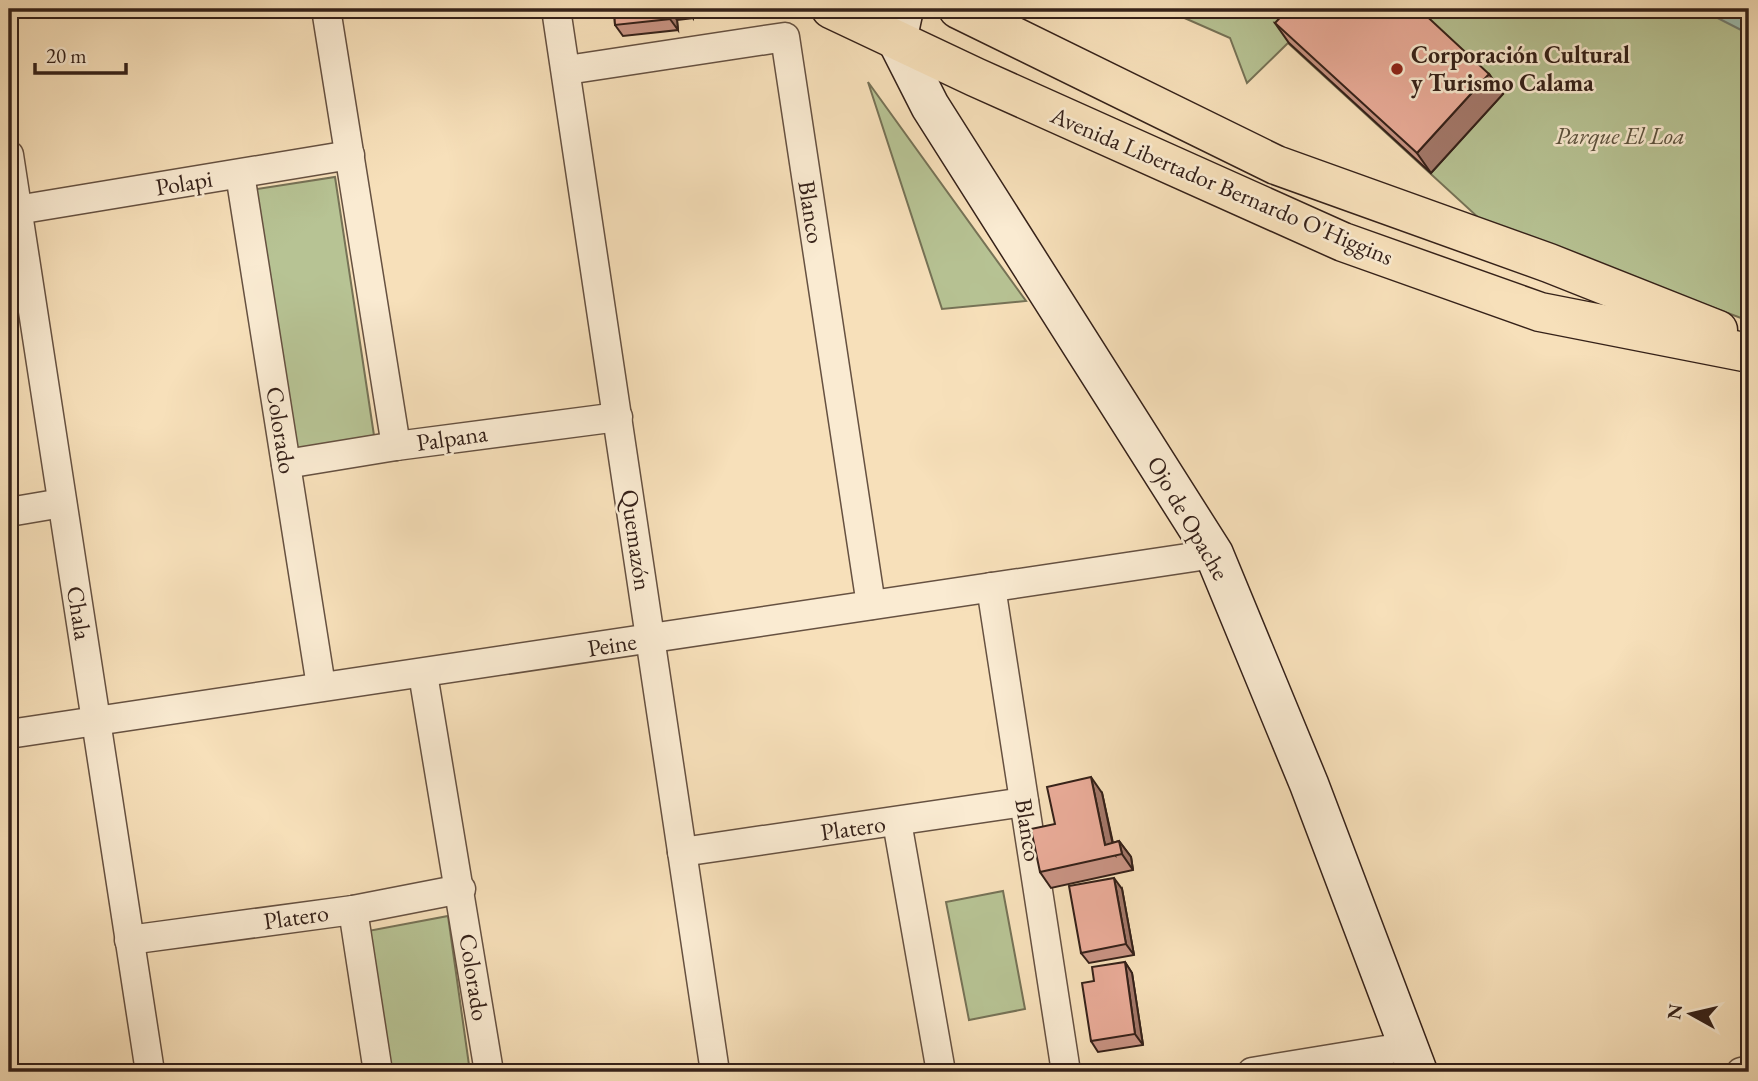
<svg xmlns="http://www.w3.org/2000/svg" width="1758" height="1081" viewBox="0 0 1758 1081" font-family="'EB Garamond',serif">
<style>
.green{fill:#b7c394;stroke:#767256;stroke-width:2}
.water{fill:#9dbdb0;stroke:#737f74;stroke-width:2}
.lines{fill:none;stroke-linecap:round;stroke-linejoin:round}
.street-casing{stroke:#665141;stroke-width:31}
.secondary-casing{stroke:#352119;stroke-width:41}
.primary-casing{stroke:#352119;stroke-width:41}
.street{stroke:#faebd2;stroke-width:28}
.secondary{stroke:#faebd2;stroke-width:38}
.primary{stroke:#f7e0ba;stroke-width:38}
.wall{fill:#c89383;stroke:#352119;stroke-width:2}
.shaded-wall{fill:#a3786a;stroke:#352119;stroke-width:2}
.building{fill:#e9ab98;stroke:#352119;stroke-width:2}
.poi-dot{fill:#8f2418;stroke:#faebd2;stroke-width:2.5}
.labels{text-anchor:middle;stroke-width:5;stroke-linejoin:round;paint-order:stroke}
.poi-label{font-size:24px;font-weight:bold;fill:#352119;stroke:#faebd2;text-anchor:start}
.park-label{font-size:24px;font-style:italic;fill:#5c523e;stroke:#faebd2}
.street-label{font-size:24px;fill:#352119;stroke:#faebd2}
</style>
<rect width="100%" height="100%" fill="#f7e0ba"/>
<filter id="stains"><feTurbulence type="fractalNoise" baseFrequency=".00286" numOctaves="4"/><feColorMatrix values="0 0 0 0 .2 0 0 0 0 .09 0 0 0 0 .02 0 0 0 .5 -.17"/></filter>
<radialGradient id="worn" r=".72"><stop offset=".6" stop-color="#630" stop-opacity="0"/><stop offset="1" stop-color="#630" stop-opacity=".3"/></radialGradient>
<g class="green">
<polygon points="1164,9 1749,9 1749,321 1482,221 1288,43 1247,83 1230,38"/>
<polygon points="868,82 1026,301 942,309"/>
<polygon points="335,177 375,442 290,454 251,190"/>
<polygon points="1003,891 1025,1009 969,1020 946,902"/>
<polygon points="448,916 470,1072 388,1072 368,931"/>
</g>
<polygon class="water" points="1700,9 1740,9 1749,15 1749,34"/>
<g class="lines">
<g class="street-casing">
<g id="street">
<polyline points="326,9 396,446"/>
<polyline points="556,9 715,1072"/>
<polyline points="567,70 785,37 871,605"/>
<polyline points="9,155 150,1072"/>
<polyline points="240,174 321,686"/>
<polyline points="17,210 350,155"/>
<polyline points="286,464 396,446 618,417"/>
<polyline points="9,512 62,503"/>
<polyline points="991,587 1066,1072"/>
<polyline points="423,674 489,1072"/>
<polyline points="9,734 1214,554"/>
<polyline points="897,822 941,1072"/>
<polyline points="682,852 1024,802"/>
<polyline points="353,910 378,1072"/>
<polyline points="129,940 353,910 461,889"/>
<polyline points="1252,1072 1410,1046"/>
<polyline points="1741,1072 1749,1070"/>
</g>
</g>
<g class="secondary-casing">
<polyline id="secondary" points="904,9 897,41 930,106 1214,554 1309,784 1418,1072"/>
</g>
<g class="primary-casing">
<g id="primary">
<polyline points="831,9 975,77 1343,242 1540,312 1749,353"/>
<polyline points="958,9 1276,165 1549,263 1718,330"/>
</g>
</g>
<use href="#street" class="street"/>
<use href="#secondary" class="secondary"/>
<use href="#primary" class="primary"/>
</g>
<g class="wall">
<polygon points="614,9 693,9 693,18 677,20 678,30 623,36 615,25"/>
<polygon points="1275,23 1489,74 1503,94 1431,173 1289,43"/>
<polygon points="1102,793 1113,843 1119,841 1131,857 1133,870 1051,888 1040,872 1055,824"/>
<polygon points="1122,889 1134,955 1089,963 1081,953"/>
<polygon points="1125,962 1132,973 1143,1045 1098,1052 1091,1041 1094,981"/>
</g>
<g class="shaded-wall">
<polygon points="669,9 677,20 678,30 670,19"/>
<polygon points="687,9 693,9 693,18"/>
<polygon points="1489,74 1503,94 1431,173 1417,153"/>
<polygon points="1091,777 1102,793 1115,855 1105,845"/>
<polygon points="1119,841 1131,857 1133,870 1122,854"/>
<polygon points="1114,878 1122,889 1134,955 1126,944"/>
<polygon points="1125,962 1132,973 1143,1045 1135,1034"/>
</g>
<g class="building">
<polygon points="614,9 673,9 669,9 670,19 615,25"/>
<polygon points="1288,9 1419,9 1489,74 1417,153 1275,23"/>
<polygon points="1091,777 1105,845 1119,841 1122,854 1040,872 1031,829 1055,824 1047,787"/>
<polygon points="1114,878 1126,944 1081,953 1069,886"/>
<polygon points="1125,962 1135,1034 1091,1041 1082,983 1094,981 1092,967"/>
</g>
<circle class="poi-dot" cx="1397" cy="69" r="7"/>
<g class="labels">
<g class="poi-label">
<text x="1411" y="63">Corporación Cultural<tspan x="1411" dy="28">y Turismo Calama</tspan></text>
</g>
<g class="park-label">
<text x="1620" y="144">Parque El Loa</text>
</g>
<g class="street-label">
<text transform="translate(184 183) rotate(-9)" y="8">Polapi</text>
<text transform="translate(1222 186) rotate(23)" y="8">Avenida Libertador Bernardo O'Higgins</text>
<text transform="translate(811 212) rotate(81)" y="8">Blanco</text>
<text transform="translate(281 430) rotate(81)" y="8">Colorado</text>
<text transform="translate(452 438) rotate(-8)" y="8">Palpana</text>
<text transform="translate(1188 518) rotate(60)" y="8">Ojo de Opache</text>
<text transform="translate(636 540) rotate(82)" y="8">Quemazón</text>
<text transform="translate(79 613) rotate(81)" y="8">Chala</text>
<text transform="translate(612 645) rotate(-9)" y="8">Peine</text>
<text transform="translate(853 828) rotate(-8)" y="8">Platero</text>
<text transform="translate(1028 830) rotate(81)" y="8">Blanco</text>
<text transform="translate(296 917) rotate(-8)" y="8">Platero</text>
<text transform="translate(474 977) rotate(81)" y="8">Colorado</text>
</g>
</g>
<rect width="1758" height="1081" fill="none" stroke="#f7e0ba" stroke-width="35"/>
<rect x="10" y="10" width="1737" height="1060" fill="none" stroke="#352119" stroke-width="3.5"/>
<rect x="18" y="18" width="1723" height="1046" fill="none" stroke="#352119" stroke-width="2"/>
<g transform="translate(1691 1014) rotate(278)" stroke="#faebd2" stroke-width="5" paint-order="stroke">
<path d="M0-5L12 26L0 18L-12 26Z" fill="#352119"/>
<text y="-10" font-size="19" font-weight="bold" text-anchor="middle" fill="#352119">N</text>
</g>
<path d="M35 63v10h91v-10" fill="none" stroke="#352119" stroke-width="3.5"/>
<text x="46" y="63" font-size="21" fill="#352119" stroke="#faebd2" stroke-width="5" paint-order="stroke">20 m</text>
<rect width="100%" height="100%" filter="url(#stains)"/>
<rect width="100%" height="100%" fill="url(#worn)"/>
</svg>
